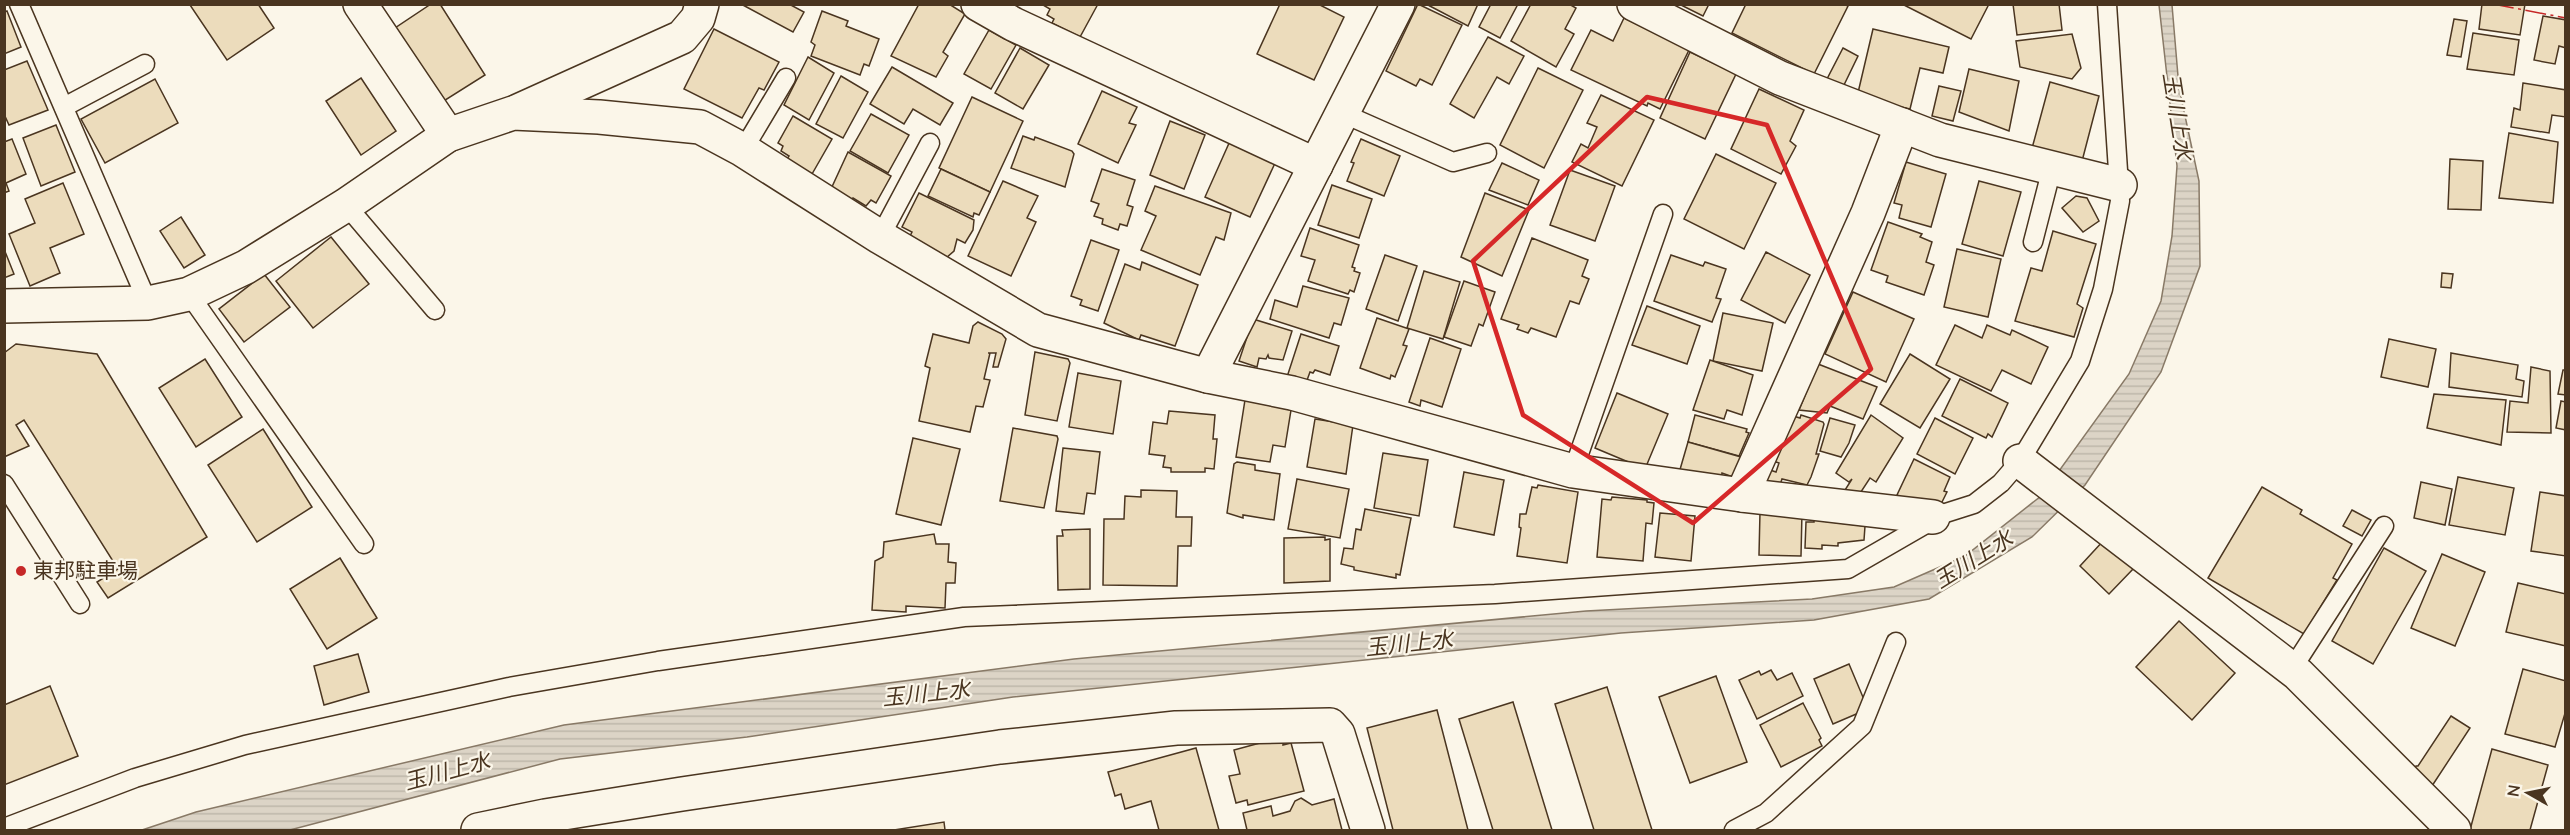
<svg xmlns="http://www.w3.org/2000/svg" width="2570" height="835" viewBox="0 0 2570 835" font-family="'Nunito Sans','Noto Sans JP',sans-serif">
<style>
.water{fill:url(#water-rules);stroke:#887966;stroke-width:1.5}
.building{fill:#ecdcbc;stroke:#4a3520;stroke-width:1.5}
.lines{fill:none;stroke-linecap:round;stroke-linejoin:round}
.service-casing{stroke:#4a3520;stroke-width:21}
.minor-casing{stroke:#4a3520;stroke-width:36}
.service{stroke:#fbf6e9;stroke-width:18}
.minor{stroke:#fbf6e9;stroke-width:33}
.power{stroke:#c62828;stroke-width:1.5;stroke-dasharray:21 4.5 3 4.5;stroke-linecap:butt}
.marked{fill:none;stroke:#d62828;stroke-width:4.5;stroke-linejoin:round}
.poi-dot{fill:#c62828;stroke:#fbf6e9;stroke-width:2}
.labels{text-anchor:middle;stroke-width:4.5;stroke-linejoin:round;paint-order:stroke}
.poi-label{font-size:21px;fill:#4a3520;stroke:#fbf6e9;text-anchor:start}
.water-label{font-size:22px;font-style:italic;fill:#4a3520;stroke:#fbf6e9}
</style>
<defs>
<pattern id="water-rules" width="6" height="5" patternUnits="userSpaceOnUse" patternTransform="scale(1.5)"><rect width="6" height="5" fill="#dcd4c6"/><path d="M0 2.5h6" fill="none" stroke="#beb7aa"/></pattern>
</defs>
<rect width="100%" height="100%" fill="#fbf6e9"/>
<polygon class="water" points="2159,5 2172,5 2179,88 2199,181 2200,266 2161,372 2085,485 2032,537 1929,599 1814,620 1621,633 1013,697 747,737 560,759 290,830 142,830 196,812 564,725 1074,659 1586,611 1812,599 1894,587 1965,556 2041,496 2129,374 2161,301 2172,236 2177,166"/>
<g class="building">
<polygon points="258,4 274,28 227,60 190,5"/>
<polygon points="431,4 440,4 485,75 439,104 392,30"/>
<polygon points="741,4 789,4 804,12 793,32"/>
<polygon points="919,4 949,4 965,14 943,52 948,56 936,77 891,56"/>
<polygon points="1098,4 1080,37 1052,23 1054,19 1047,15 1050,9 1043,5"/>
<polygon points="1280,4 1318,4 1344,17 1314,80 1257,54"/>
<polygon points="1418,4 1462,25 1432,85 1420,79 1416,86 1386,71"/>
<polygon points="1426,4 1478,4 1468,26"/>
<polygon points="1491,4 1518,4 1500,38 1479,27"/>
<polygon points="1531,4 1569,4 1576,8 1565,29 1574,34 1556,67 1511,41"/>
<polygon points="1679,4 1709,4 1703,16"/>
<polygon points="1746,4 1844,4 1848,6 1814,74 1732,33"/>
<polygon points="1902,4 1989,4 1971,39"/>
<polygon points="2013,4 2059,4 2062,30 2017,35"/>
<polygon points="2482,4 2525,4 2520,35 2479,29"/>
<polygon points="7,11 21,47 4,54 4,12"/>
<polygon points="822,11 848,21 846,26 879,39 869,66 864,64 860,75 811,56 815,45 811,42"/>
<polygon points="2543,16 2566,20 2566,48 2559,46 2555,64 2534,60"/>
<polygon points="1624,18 1689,50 1660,109 1648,103 1647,106 1571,70 1591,30 1613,41"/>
<polygon points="2454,19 2467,21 2461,57 2447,55"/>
<polygon points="714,29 779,62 764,90 759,88 742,118 684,89"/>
<polygon points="1873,29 1949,47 1943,73 1920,68 1910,109 1857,97"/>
<polygon points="989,30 1016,45 991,89 964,74"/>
<polygon points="2473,33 2519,40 2514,75 2467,69"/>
<polygon points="2072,34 2081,68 2072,79 2020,67 2016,41"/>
<polygon points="1488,37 1524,56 1509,84 1497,77 1474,118 1450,104"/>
<polygon points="1020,48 1049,65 1023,109 995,93"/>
<polygon points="1843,48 1858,56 1843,87 1827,79"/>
<polygon points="1690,52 1736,74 1705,139 1660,118"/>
<polygon points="808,57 834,73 809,120 784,105"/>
<polygon points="27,61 48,110 9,125 4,114 4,70"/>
<polygon points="892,67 953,103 940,125 913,109 904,124 870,104"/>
<polygon points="1538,68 1583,90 1544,168 1500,145"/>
<polygon points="1969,69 2019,81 2009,131 1959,112"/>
<polygon points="841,76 868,92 843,138 816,124"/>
<polygon points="361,78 396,131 361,155 326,101"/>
<polygon points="155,79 178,123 105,163 81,119"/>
<polygon points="2050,82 2099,96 2081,165 2031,152"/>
<polygon points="2523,83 2566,90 2566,117 2552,115 2549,133 2511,127 2514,108 2520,110"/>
<polygon points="1939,86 1961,91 1953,121 1932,116"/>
<polygon points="1759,89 1804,110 1790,141 1796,146 1781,174 1731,149"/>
<polygon points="1102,91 1137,107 1129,123 1136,125 1118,163 1078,144"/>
<polygon points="1601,95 1654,120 1622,186 1572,162 1581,144 1588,148 1597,127 1587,123"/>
<polygon points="972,97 1023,121 990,192 939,168"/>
<polygon points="871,114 909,135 888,173 850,151"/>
<polygon points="793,116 832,139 812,174 787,159 789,156 781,151 783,146 778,143"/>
<polygon points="1170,121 1205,135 1184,189 1150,175"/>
<polygon points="56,125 75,172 41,186 23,138"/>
<polygon points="2509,133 2558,142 2553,203 2499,198"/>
<polygon points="1023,136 1034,140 1035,137 1072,151 1074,154 1065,187 1011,168"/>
<polygon points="12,139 26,174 6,183 9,191 4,193 4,142"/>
<polygon points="1361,139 1400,156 1384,196 1347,181 1354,163 1351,162"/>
<polygon points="1230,141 1276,161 1250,217 1205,197"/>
<polygon points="848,152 891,176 876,203 871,200 866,206 853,198 850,201 831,189"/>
<polygon points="1716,154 1776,183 1744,249 1684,219"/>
<polygon points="2450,159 2483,161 2481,210 2448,209"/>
<polygon points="1906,162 1946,174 1931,227 1899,218 1902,205 1894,203"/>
<polygon points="1502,163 1539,180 1528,205 1489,190"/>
<polygon points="941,169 990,192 979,215 974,213 973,217 928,196"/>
<polygon points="1102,169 1135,180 1127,205 1133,207 1127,226 1120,224 1118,230 1102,224 1103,219 1094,216 1099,204 1091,201"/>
<polygon points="1570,170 1615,186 1595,241 1550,225"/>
<polygon points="1003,181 1038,196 1027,218 1036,222 1011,276 968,256"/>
<polygon points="1979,181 2021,192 2003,256 1962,244"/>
<polygon points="63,183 84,234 50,248 60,273 30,286 9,234 35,223 25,199"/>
<polygon points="1332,185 1372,199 1359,238 1318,225"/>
<polygon points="1155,186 1231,213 1224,240 1216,237 1200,275 1141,250 1156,216 1145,211"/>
<polygon points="919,193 974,220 973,230 965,243 957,239 954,251 946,258 908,240 912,232 902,227"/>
<polygon points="1485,193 1529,210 1502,276 1461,257"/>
<polygon points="2076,196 2087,198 2099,221 2083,232 2062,208"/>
<polygon points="181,217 205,255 184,268 160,231"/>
<polygon points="1888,222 1922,234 1920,237 1932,242 1926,262 1934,265 1924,295 1886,282 1888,276 1871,270"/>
<polygon points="1310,228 1359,245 1352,267 1355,268 1354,271 1360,273 1354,292 1350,290 1348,294 1308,281 1315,260 1301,256"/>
<polygon points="2053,231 2096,244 2077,304 2083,308 2074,337 2015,321 2031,268 2042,271"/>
<polygon points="331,237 369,284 313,328 276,281"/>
<polygon points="1532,238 1588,260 1582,276 1589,279 1579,304 1570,301 1556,337 1531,328 1528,333 1517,329 1519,325 1501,319"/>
<polygon points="1091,240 1119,250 1098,311 1080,305 1082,300 1071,296"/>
<polygon points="4,249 14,274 4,278"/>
<polygon points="1957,249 2001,259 1988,317 1944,307"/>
<polygon points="1766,252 1810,275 1785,323 1741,300"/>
<polygon points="1385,255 1417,266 1398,321 1366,309"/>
<polygon points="1671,255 1703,266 1705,262 1726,269 1716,298 1721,299 1712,322 1654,301"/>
<polygon points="1142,262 1198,285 1175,346 1141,335 1139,340 1104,323 1125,264 1140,270"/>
<polygon points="1424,271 1460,282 1443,339 1407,328"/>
<polygon points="2442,273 2453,274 2451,288 2441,287"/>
<polygon points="264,274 290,307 244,342 219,309"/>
<polygon points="1464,281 1495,292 1483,326 1479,324 1471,346 1444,337"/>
<polygon points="1303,286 1349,298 1341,325 1334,323 1329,338 1270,319 1275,300 1297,307"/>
<polygon points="1853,292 1914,319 1886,382 1825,354"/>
<polygon points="1647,306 1700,326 1687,364 1632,345"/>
<polygon points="1723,313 1773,323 1762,371 1713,361"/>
<polygon points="1377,318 1409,329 1403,345 1407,346 1395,377 1391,375 1390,379 1360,368"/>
<polygon points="1253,319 1292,331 1283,360 1269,358 1268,355 1266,359 1259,358 1257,367 1239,361"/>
<polygon points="978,322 1002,334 1006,339 998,367 993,367 996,353 988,353 990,353 984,379 990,380 983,407 976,406 970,432 919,421 930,368 925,366 933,334 969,343 973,326"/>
<polygon points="1955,325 1982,338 1987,325 2010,335 2012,330 2048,347 2031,384 2002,370 1991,391 1936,365"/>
<polygon points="1301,334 1339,346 1330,375 1315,370 1313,373 1310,372 1306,383 1287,377"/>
<polygon points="1430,338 1461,349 1442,407 1421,400 1420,406 1409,402"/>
<polygon points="2389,339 2436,349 2428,387 2381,377"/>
<polygon points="16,344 97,354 207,537 108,598 97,582 118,569 24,420 16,425 29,446 4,457 4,353"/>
<polygon points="1035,352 1068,359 1070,363 1057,421 1025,415"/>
<polygon points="2451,353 2518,365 2516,379 2524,381 2522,397 2449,387"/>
<polygon points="1910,354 1950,379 1920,428 1880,404"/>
<polygon points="205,359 242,417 196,447 159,388"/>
<polygon points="1710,360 1753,375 1742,415 1727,410 1724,419 1693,410"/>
<polygon points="1818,364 1877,387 1863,419 1830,406 1827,413 1799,410"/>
<polygon points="2531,367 2550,371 2551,433 2507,432 2510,401 2528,403"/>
<polygon points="2563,370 2566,370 2566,395 2558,394"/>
<polygon points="1078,373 1121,381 1113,434 1069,427"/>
<polygon points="1960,379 2008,403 1992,437 1988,434 1986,438 1942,416"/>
<polygon points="1617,393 1668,414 1645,469 1595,448"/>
<polygon points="2434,394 2506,400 2501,445 2427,428"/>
<polygon points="1245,400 1291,410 1285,447 1273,445 1270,462 1236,457"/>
<polygon points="2561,401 2566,402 2566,430 2556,428"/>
<polygon points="1169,411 1215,415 1213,439 1217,439 1214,469 1205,468 1205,472 1171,472 1171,468 1163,467 1165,456 1149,454 1153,422 1167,424"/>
<polygon points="1695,415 1747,429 1746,432 1749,433 1739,456 1688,442"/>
<polygon points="1801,415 1823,422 1824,424 1816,454 1819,454 1811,477 1807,485 1782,479 1780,485 1766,481 1770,470 1776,472 1779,463 1773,461 1793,416 1800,418"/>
<polygon points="1871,415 1903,438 1876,482 1870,478 1857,498 1845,490 1852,479 1849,482 1836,473"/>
<polygon points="1830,418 1855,425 1849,443 1841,457 1820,451"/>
<polygon points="1935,418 1973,438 1955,474 1917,454"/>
<polygon points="1315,419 1353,425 1346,474 1307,467"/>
<polygon points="1013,428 1057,436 1058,439 1044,508 1000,501"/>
<polygon points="263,429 312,507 257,542 208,465"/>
<polygon points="913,438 960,449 941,525 896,514"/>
<polygon points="1688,442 1741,457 1733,477 1722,473 1721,479 1679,473"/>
<polygon points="1063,448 1100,452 1095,494 1087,493 1084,514 1056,511"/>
<polygon points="1383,453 1428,460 1419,516 1374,508"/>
<polygon points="1914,459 1950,477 1944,491 1947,492 1938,510 1921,507 1897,495"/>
<polygon points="1237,462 1255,465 1255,470 1280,474 1274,520 1243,515 1243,518 1227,513 1234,464"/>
<polygon points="1464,472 1504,480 1494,535 1454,527"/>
<polygon points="2458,477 2514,488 2505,535 2449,525"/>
<polygon points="1297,479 1349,489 1340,538 1288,529"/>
<polygon points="2421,482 2452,489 2445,525 2414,518"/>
<polygon points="1538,485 1578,492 1567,563 1517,556 1521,528 1519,527 1520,514 1526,514 1532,487 1537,488"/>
<polygon points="2262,487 2302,510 2300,514 2352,544 2333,578 2337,580 2304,634 2208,578"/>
<polygon points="1141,490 1177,491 1176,517 1192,517 1191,546 1178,546 1177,586 1103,585 1104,519 1124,519 1125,496 1141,497"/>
<polygon points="2540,492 2566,496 2566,556 2531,551"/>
<polygon points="1612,497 1647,500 1647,502 1654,503 1652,524 1646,523 1643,561 1597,557 1602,499 1611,500"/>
<polygon points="1365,509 1411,518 1400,575 1396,574 1396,578 1354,570 1354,567 1341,564 1344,548 1353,549 1356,529 1361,530"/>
<polygon points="2352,510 2371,520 2362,536 2343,526"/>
<polygon points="1760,512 1802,512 1801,556 1759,555"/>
<polygon points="1660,513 1695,516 1691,561 1655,557"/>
<polygon points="1814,518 1823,518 1823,521 1865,526 1864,540 1838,543 1838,546 1822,545 1822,549 1805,548 1806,522 1814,522"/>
<polygon points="1090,529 1090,589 1058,590 1057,536 1063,536 1062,530"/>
<polygon points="934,534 936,544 949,544 948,562 956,563 955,583 946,583 945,608 906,606 906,612 872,610 875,561 883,557 884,542"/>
<polygon points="1325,537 1325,540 1330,539 1330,581 1284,583 1284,538"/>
<polygon points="2104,540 2134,568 2109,594 2080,566"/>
<polygon points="2384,548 2426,571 2373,664 2332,641"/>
<polygon points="2442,554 2485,572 2455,646 2411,628"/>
<polygon points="340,558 377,618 327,649 290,589"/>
<polygon points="2518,583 2566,594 2566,646 2506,632"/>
<polygon points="2179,621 2235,673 2192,720 2136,667"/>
<polygon points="358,654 369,692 324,705 314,666"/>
<polygon points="1849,664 1868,709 1833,724 1814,679"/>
<polygon points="2523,669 2566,681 2566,710 2555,747 2505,734"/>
<polygon points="1771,670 1777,680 1792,673 1803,696 1757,719 1739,680 1759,671 1761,675"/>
<polygon points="1716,676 1747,762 1690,783 1659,697"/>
<polygon points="50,686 78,756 4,785 4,705"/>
<polygon points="1607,687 1652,830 1594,830 1555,704"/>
<polygon points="1513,702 1552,830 1493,830 1459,719"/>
<polygon points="1803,703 1821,738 1819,740 1822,746 1781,767 1760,725"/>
<polygon points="1437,710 1468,830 1393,830 1367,728"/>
<polygon points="2451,716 2470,728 2430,789 2413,771 2416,766 2418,766"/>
<polygon points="1271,740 1272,743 1283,743 1283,745 1291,743 1304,791 1248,805 1247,800 1236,803 1229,776 1240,774 1234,750"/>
<polygon points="1196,748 1219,830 1159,830 1151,801 1125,809 1121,794 1115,796 1108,772"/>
<polygon points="2492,749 2548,765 2530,830 2470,830"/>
<polygon points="1301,798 1312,805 1334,799 1342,830 1247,830 1243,813 1271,806 1273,816 1290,811 1295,801"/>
<polygon points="944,822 945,830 894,830"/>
</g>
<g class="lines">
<g class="service-casing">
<g id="service">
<polyline points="19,4 148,303"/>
<polyline points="64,107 145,64"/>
<polyline points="1342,113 1453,162 1487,153"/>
<polyline points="743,150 786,78"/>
<polyline points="346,205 435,310"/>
<polyline points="880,237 930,143"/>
<polyline points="2033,242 2052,168"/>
<polyline points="189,294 364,544"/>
<polyline points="1573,471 1663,214"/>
<polyline points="4,484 80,604"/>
<polyline points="2292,669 2384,526"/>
<polyline points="4,828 135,778 245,745 509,687 658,661 964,617 1495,594 1848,569 1926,524 1933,517 1974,504 2001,483 2020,461 2080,361 2103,289 2120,201 2107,4"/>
<polyline points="1734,830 1766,813 1862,726 1896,642"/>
</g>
</g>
<g class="minor-casing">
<g id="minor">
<polyline points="360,4 448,135"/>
<polyline points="978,4 1013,24 1316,165"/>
<polyline points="1634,4 1780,78 1940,140 2120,185"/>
<polyline points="518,111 682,37 698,18 702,4"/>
<polyline points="4,306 148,303 189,294 246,267 346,205 448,135 513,113 599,117 700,127 743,150 880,237 1038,330 1208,376 1292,393 1573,471 1742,495 1933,517"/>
<polyline points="1208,376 1398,4"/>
<polyline points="2020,461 2298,674 2454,830"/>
<polyline points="1742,495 1868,213 1902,125"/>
<polyline points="478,830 545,816 682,794 1000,747 1176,728 1330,725 1338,734 1368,830"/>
</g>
</g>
<use href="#service" class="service"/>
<use href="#minor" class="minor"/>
<polyline class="power" points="2493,4 2566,18"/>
</g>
<path class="marked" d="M 1647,97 L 1767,125 L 1871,369 L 1693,523 L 1523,415 L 1473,261 Z"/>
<circle class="poi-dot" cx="21" cy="571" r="6"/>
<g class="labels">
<g class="poi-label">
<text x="33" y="578">東邦駐車場</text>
</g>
<g class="water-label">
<text transform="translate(2178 116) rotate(81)" y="8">玉川上水</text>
<text transform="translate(1973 559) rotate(-32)" y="8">玉川上水</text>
<text transform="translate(1409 643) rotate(-6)" y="8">玉川上水</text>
<text transform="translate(926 693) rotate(-6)" y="8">玉川上水</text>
<text transform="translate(447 771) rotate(-15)" y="8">玉川上水</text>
</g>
</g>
<rect width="2570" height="835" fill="none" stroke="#4a3520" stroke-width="12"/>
<g transform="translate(2528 793) rotate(279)" stroke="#fbf6e9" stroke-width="4.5" paint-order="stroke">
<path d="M0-4.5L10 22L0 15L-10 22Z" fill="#4a3520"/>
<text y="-9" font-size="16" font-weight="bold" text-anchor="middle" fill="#4a3520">N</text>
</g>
</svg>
